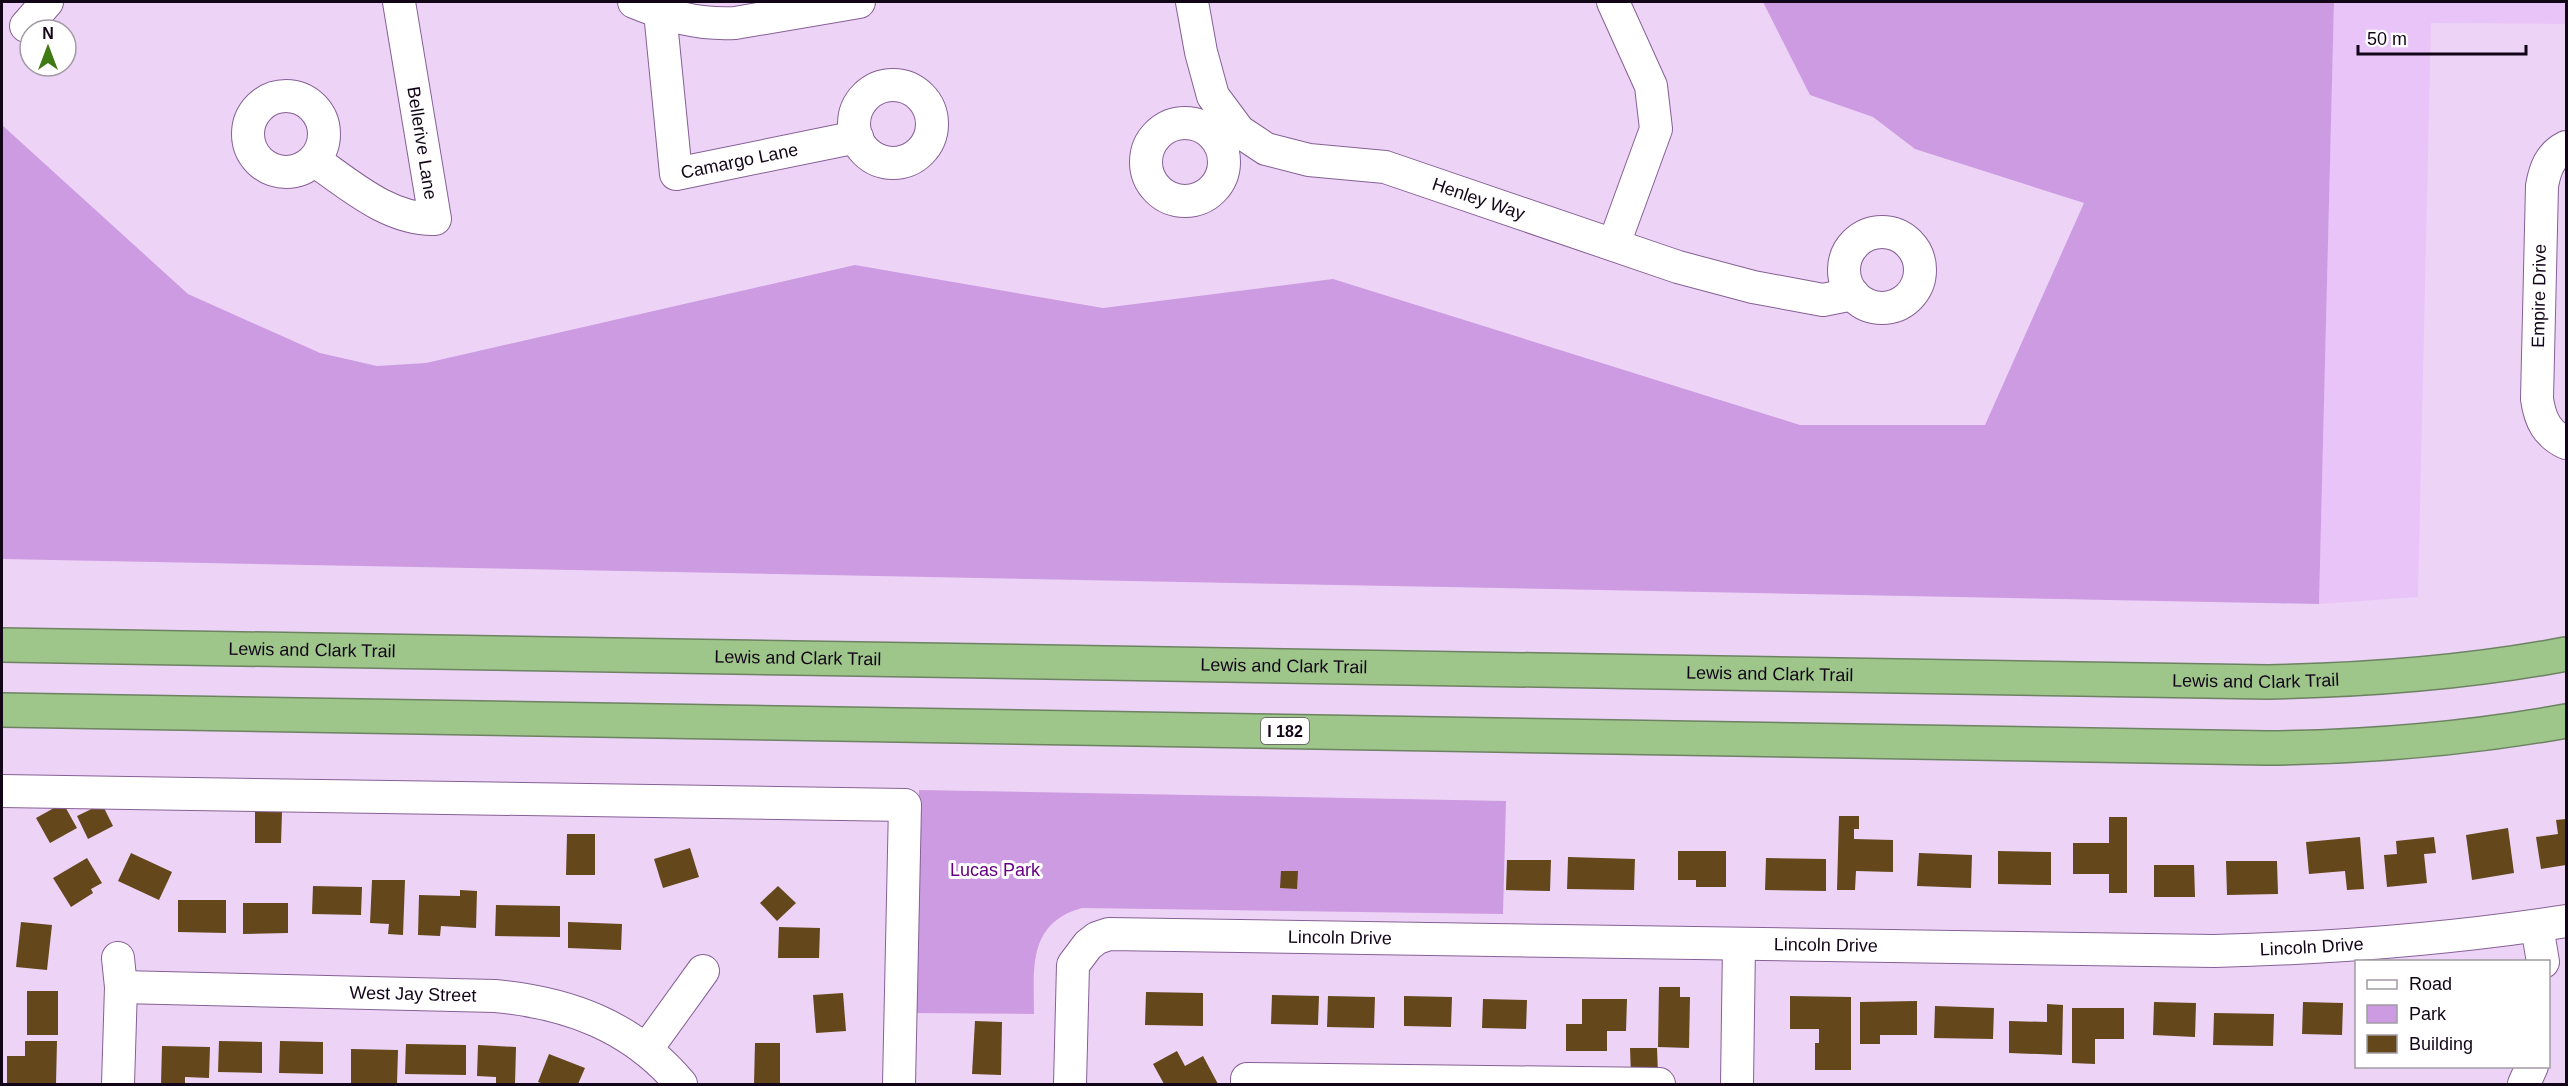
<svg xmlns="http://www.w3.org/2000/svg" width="2568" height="1086" viewBox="0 0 2568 1086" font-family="Helvetica,sans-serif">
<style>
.built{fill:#e9c4f8}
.green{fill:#cd9be1}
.building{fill:#64471a}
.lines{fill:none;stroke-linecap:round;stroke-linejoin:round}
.minor-casing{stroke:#866095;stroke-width:34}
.highway-casing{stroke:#6d8262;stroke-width:36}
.minor{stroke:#fff;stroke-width:32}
.highway{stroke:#9ec68a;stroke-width:33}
.labels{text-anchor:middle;stroke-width:6;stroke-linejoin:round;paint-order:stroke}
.shield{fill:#fff;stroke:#5a505d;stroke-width:1.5}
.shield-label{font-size:16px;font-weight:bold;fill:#130518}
.street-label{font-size:18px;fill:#130518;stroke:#fff}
.park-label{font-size:18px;fill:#670084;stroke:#fff}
</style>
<rect width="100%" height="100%" fill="#edd4f7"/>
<polygon class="built" points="2334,2 2566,2 2566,24 2431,23 2418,597 2319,604"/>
<g class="green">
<polygon points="1763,2 2334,2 2319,604 2,559 2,125 188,294 320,353 377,366 426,363 855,265 1103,308 1333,279 1800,425 1985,425 2084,203 1915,149 1873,117 1810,95"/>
<path d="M 919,790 L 1506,801 L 1503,914 L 1082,908 C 1027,923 1034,969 1034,1014 L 913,1013 Z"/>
</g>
<g class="building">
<polygon points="63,803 77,828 50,843 36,818"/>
<polygon points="102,804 113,826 88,839 77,816"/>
<polygon points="255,811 282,812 281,843 255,843"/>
<polygon points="1839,816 1859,816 1859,829 1854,829 1854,839 1893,840 1893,872 1856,871 1855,890 1837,890"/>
<polygon points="2109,817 2127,817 2127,893 2109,893 2109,874 2073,874 2073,843 2109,843"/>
<polygon points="2566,819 2566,865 2541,869 2536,837 2558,834 2556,820"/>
<polygon points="2508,828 2514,873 2472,880 2466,835"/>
<polygon points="567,834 595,834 595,875 566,875"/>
<polygon points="2360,837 2364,889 2347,890 2345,871 2309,874 2306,842"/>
<polygon points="2434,837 2436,853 2424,854 2427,883 2387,887 2384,855 2397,854 2396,841"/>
<polygon points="690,848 699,877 663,888 654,859"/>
<polygon points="1678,851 1726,851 1726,887 1696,887 1696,880 1678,880"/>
<polygon points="1998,851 2051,852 2051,885 1998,884"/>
<polygon points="131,853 172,872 159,900 118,881"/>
<polygon points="1919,853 1972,855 1971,888 1917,886"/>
<polygon points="1568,857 1635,859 1634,890 1567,889"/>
<polygon points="87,858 102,883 91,889 93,893 71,907 53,878"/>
<polygon points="1766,858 1826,859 1826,891 1765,890"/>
<polygon points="1507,860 1551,860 1550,891 1506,890"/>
<polygon points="2226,861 2277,861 2278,894 2227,895"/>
<polygon points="2154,865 2194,865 2195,897 2154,897"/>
<polygon points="1281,871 1298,871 1297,889 1280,888"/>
<polygon points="372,880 405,880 403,935 388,934 389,924 370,923"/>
<polygon points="313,886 362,887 361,915 312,914"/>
<polygon points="778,886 796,903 777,921 760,903"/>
<polygon points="460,890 477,891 476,928 441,926 440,936 418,935 419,895 460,896"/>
<polygon points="178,900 226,900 226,933 178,932"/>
<polygon points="243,903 288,903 288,933 243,934"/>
<polygon points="496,905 560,906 560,937 495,936"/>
<polygon points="21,922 52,925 47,970 16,967"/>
<polygon points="568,922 622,924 621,950 568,948"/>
<polygon points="779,927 820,928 819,958 778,958"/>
<polygon points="1659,987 1680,987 1680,997 1690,997 1689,1048 1658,1047"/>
<rect x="27" y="991" width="31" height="44"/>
<polygon points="1146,992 1203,993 1203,1026 1145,1025"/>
<polygon points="843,993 846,1031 816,1033 813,995"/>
<polygon points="1272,995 1319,996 1318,1025 1271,1024"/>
<polygon points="1328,996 1375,997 1374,1028 1327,1027"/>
<polygon points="1404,996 1452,997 1451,1027 1404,1026"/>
<polygon points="1790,996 1851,997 1851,1070 1815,1070 1815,1043 1819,1043 1819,1029 1790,1029"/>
<polygon points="1483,999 1527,1000 1526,1029 1482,1028"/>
<polygon points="1582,999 1627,999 1626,1031 1607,1031 1607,1051 1566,1051 1566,1024 1582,1024"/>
<polygon points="1917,1001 1917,1035 1880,1035 1880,1044 1860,1044 1860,1002"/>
<polygon points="2154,1002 2196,1003 2195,1037 2153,1035"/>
<polygon points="2303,1002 2343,1003 2342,1035 2302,1034"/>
<polygon points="2047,1004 2063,1005 2062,1055 2009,1053 2009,1021 2047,1022"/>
<polygon points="1935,1006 1994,1008 1993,1039 1934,1038"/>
<polygon points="2072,1008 2124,1008 2124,1039 2095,1039 2095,1064 2072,1063"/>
<polygon points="2214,1013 2274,1014 2273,1046 2213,1045"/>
<polygon points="975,1021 1002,1022 1001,1075 972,1074"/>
<polygon points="25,1041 57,1041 56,1084 7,1084 7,1056 25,1056"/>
<polygon points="219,1041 262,1042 262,1073 218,1072"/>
<polygon points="280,1041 323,1042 323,1074 279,1073"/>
<polygon points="755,1043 780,1043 780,1084 754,1084"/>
<polygon points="406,1044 466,1045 466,1075 405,1074"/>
<polygon points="478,1045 516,1047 515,1084 496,1084 496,1077 477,1076"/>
<polygon points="162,1046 210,1047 209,1078 185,1077 185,1084 161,1084"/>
<polygon points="1630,1048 1657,1048 1658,1074 1631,1075"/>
<polygon points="351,1049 398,1050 397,1084 351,1084"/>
<polygon points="1177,1051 1185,1066 1203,1056 1218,1084 1164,1084 1153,1064"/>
<polygon points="549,1054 585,1068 578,1084 544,1084 538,1082"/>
</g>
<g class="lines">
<g class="minor-casing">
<g id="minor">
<path d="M 634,2 C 668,16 698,25 735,23 L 859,2"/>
<path id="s1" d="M 663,2 L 660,12 L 676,174 L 857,137"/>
<path id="s2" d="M 1192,2 L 1201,52 L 1213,96 L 1239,131 L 1266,149 L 1309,160 L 1385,167 L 1678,267 L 1753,287 L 1823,300 L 1853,294"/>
<polyline points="1613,2 1651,86 1656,129 1614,244"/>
<polyline points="26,26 47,2"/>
<circle cx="893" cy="124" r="39"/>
<circle cx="286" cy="134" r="38"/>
<circle cx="1185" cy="162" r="39"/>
<path d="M 2566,147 C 2550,155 2545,169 2542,186 L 2537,399 C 2540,420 2547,434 2566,443"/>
<path d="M 314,160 C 350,185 389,220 435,219 L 399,2"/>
<circle cx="1882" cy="270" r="38"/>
<polyline points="2,791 905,805 899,1084"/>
<polyline points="2537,926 2543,962"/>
<path id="s3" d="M 121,987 L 495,996 C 569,1003 632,1026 681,1084"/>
<polyline points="646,1050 703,971"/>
<polyline points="118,1084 121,987 118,958"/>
<path id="s4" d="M 1070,1084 L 1073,965 L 1088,945 L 1097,938 L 1109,934 L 2214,951 C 2333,948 2449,939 2566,921"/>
<polyline points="1247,1084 1247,1079 1659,1084"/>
<polyline points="1737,1084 1739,945"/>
<polyline points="2524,1084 2532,1066"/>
</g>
</g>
<g class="highway-casing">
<g id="highway">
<path id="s5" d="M 2,645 L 2268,682 C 2370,680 2466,673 2566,654"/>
<path d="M 2,710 L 2267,748 C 2369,747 2466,739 2566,721"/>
</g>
</g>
<use href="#minor" class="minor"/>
<use href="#highway" class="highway"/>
</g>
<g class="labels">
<rect class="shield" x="1261" y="718" width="48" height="26" rx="4.5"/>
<g class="shield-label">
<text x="1285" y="737">I 182</text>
</g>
<g class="street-label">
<text transform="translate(422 143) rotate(81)" y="6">Bellerive Lane</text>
<text dy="6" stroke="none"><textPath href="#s1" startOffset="238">Camargo Lane</textPath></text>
<text dy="6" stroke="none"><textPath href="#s2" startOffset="392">Henley Way</textPath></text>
<text transform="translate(2539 296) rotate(-89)" y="6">Empire Drive</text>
<text dy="6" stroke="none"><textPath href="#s5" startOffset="310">Lewis and Clark Trail</textPath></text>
<text dy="6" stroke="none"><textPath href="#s5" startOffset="796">Lewis and Clark Trail</textPath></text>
<text dy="6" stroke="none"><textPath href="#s5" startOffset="1282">Lewis and Clark Trail</textPath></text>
<text dy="6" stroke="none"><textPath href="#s5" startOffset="1768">Lewis and Clark Trail</textPath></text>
<text dy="6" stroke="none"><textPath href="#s5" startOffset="2254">Lewis and Clark Trail</textPath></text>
<text dy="6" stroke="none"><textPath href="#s4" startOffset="399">Lincoln Drive</textPath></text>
<text dy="6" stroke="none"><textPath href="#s4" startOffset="885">Lincoln Drive</textPath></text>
<text dy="6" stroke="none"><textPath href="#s4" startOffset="1371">Lincoln Drive</textPath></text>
<text dy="6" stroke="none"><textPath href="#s3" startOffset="292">West Jay Street</textPath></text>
</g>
<g class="park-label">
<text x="995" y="876">Lucas Park</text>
</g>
</g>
<rect width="2568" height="1086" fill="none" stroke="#130518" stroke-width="6"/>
<rect x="2355" y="960" width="195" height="108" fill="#ffffff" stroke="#a19ba3" stroke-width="1.5"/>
<rect x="2367" y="980" width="30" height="9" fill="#ffffff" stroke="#a19ba3" stroke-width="1.5"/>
<text x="2409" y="990" font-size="18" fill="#130518">Road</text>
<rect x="2367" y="1005" width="30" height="18" fill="#cd9be1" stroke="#a19ba3" stroke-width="1.5"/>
<text x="2409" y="1020" font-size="18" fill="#130518">Park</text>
<rect x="2367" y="1035" width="30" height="18" fill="#64471a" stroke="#a19ba3" stroke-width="1.5"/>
<text x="2409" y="1050" font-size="18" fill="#130518">Building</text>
<g transform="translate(48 48)"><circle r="28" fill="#ffffff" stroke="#a19ba3" stroke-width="1.5"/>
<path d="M0-4.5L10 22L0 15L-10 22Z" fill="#3f7a14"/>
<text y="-9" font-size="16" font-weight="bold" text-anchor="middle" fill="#130518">N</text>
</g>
<path d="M2358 45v9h168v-9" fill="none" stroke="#130518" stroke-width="3"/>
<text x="2367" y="45" font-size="18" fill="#130518" stroke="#ffffff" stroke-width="4.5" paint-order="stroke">50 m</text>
</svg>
